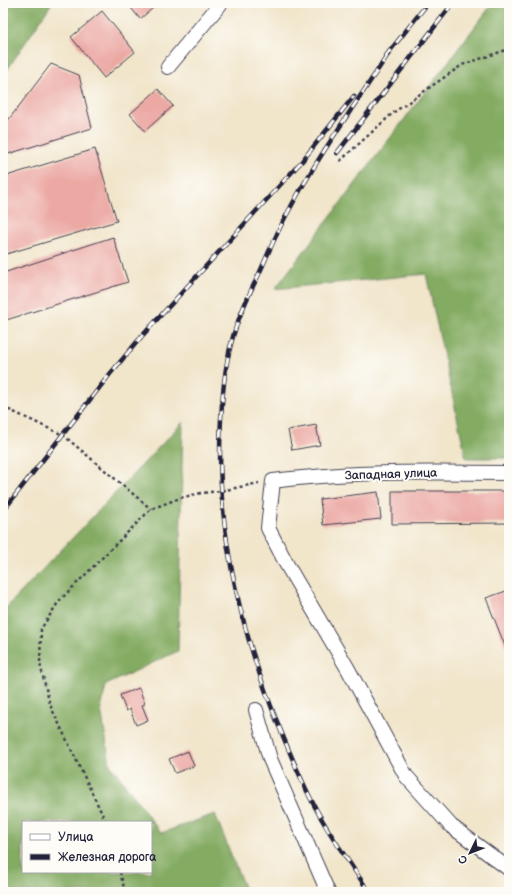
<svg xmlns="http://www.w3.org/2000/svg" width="512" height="895" viewBox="0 0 512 895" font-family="'Balsamiq Sans',sans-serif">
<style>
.forest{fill:#83ab62;stroke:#52664e;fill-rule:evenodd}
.building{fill:#eca9a4}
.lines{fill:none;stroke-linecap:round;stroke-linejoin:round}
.minor-casing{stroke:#413f50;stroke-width:16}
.path{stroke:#413f50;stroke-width:2.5;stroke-dasharray:3 3;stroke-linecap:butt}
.minor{stroke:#fff;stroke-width:14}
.rail-casing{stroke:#22223b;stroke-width:4.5}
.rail{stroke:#fdfcf7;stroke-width:3;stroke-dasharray:9;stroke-linecap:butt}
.labels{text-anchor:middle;stroke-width:4;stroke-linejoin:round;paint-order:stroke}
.street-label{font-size:12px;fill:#22223b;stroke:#fdfcf7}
</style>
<rect width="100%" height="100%" fill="#fdfcf7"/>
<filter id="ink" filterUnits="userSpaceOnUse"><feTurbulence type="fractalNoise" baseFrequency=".025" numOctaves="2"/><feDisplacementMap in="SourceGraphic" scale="8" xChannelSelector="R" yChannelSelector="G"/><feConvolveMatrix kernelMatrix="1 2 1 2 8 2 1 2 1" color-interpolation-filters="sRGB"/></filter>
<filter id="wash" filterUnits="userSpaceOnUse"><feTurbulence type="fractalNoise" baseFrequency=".012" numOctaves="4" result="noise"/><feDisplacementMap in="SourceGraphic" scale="16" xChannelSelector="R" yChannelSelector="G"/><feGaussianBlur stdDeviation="0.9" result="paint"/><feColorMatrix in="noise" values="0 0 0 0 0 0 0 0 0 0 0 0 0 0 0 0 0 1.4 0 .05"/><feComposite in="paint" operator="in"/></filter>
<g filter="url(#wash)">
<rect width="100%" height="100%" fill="#f1e5ca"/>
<g class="forest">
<polygon points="3,3 52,3 3,76"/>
<polygon points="493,3 509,3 509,458 466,458 426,274 275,289"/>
<path d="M 183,422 L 178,651 L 106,685 L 101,709 L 110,764 L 161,833 L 215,814 L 246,892 L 3,892 L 3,611 ZM 23,822 L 151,822 L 151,872 L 23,872 Z"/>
</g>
<g id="blocks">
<g class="building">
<polygon points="127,3 159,3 140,19"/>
<polygon points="102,11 135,52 104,78 71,37"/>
<polygon points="51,64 79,75 92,128 8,154 3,137 3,127"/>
<polygon points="158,89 173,106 145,131 130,114"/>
<polygon points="95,149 117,221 3,255 3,177"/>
<polygon points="113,237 128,282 3,321 3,273"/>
<polygon points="316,425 320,445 292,450 288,430"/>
<polygon points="392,491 509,491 509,523 392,524"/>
<polygon points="378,492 381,519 323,525 320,499"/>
<polygon points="509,590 509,656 486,598"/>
<polygon points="139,688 145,704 142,705 148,720 136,725 130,709 126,711 120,695"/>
<polygon points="188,751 194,766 175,773 169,759"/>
</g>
</g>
</g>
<g filter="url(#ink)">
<use href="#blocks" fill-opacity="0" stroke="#413f50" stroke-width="1"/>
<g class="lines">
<g class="minor-casing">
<g id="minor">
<polyline points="168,67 221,3"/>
<path d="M 509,473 C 431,472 351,471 273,481 L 268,528 L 287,565 L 348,669 L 406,776 L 451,826 L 509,869"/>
<polyline points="256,710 270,759 328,892"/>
</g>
</g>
<g class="path">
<polyline points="340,161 393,113 462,65 509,49"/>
<polyline points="3,407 63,435 151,509"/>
<polyline points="106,822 50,705 40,664 41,629 59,601 151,509 180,498 201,493 221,491 259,483"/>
<polyline points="120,872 125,892"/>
</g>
<use href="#minor" class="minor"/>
<g class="rail-casing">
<g id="rail">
<polyline points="385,57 428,3"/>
<polyline points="337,153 453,3"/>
<polyline points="3,511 110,374 142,336 302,161 354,96"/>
<path d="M 369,892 C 351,864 330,836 315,807 C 299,777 287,746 274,714 C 238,621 215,520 221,419 C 223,386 226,355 237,324 C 243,307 251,290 259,274 C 268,254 276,234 286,216 C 316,159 354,106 389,53"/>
</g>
</g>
<use href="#rail" class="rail"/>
</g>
</g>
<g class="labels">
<g class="street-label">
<text transform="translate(391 474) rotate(-2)" y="4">Западная улица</text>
</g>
</g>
<rect width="512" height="895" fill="none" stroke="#fdfcf7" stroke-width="16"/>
<rect x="22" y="821" width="130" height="52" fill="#fdfcf7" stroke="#a5a5ac"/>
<rect x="30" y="834" width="20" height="6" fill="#ffffff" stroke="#a5a5ac"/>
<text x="58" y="841" font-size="12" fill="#22223b">Улица</text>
<rect x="30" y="854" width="20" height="6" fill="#22223b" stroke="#a5a5ac"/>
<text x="58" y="861" font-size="12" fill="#22223b">Железная дорога</text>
<g transform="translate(470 853) rotate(227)" stroke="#fdfcf7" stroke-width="3" paint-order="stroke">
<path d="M0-3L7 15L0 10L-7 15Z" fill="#22223b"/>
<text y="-6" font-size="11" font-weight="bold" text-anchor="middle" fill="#22223b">С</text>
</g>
</svg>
